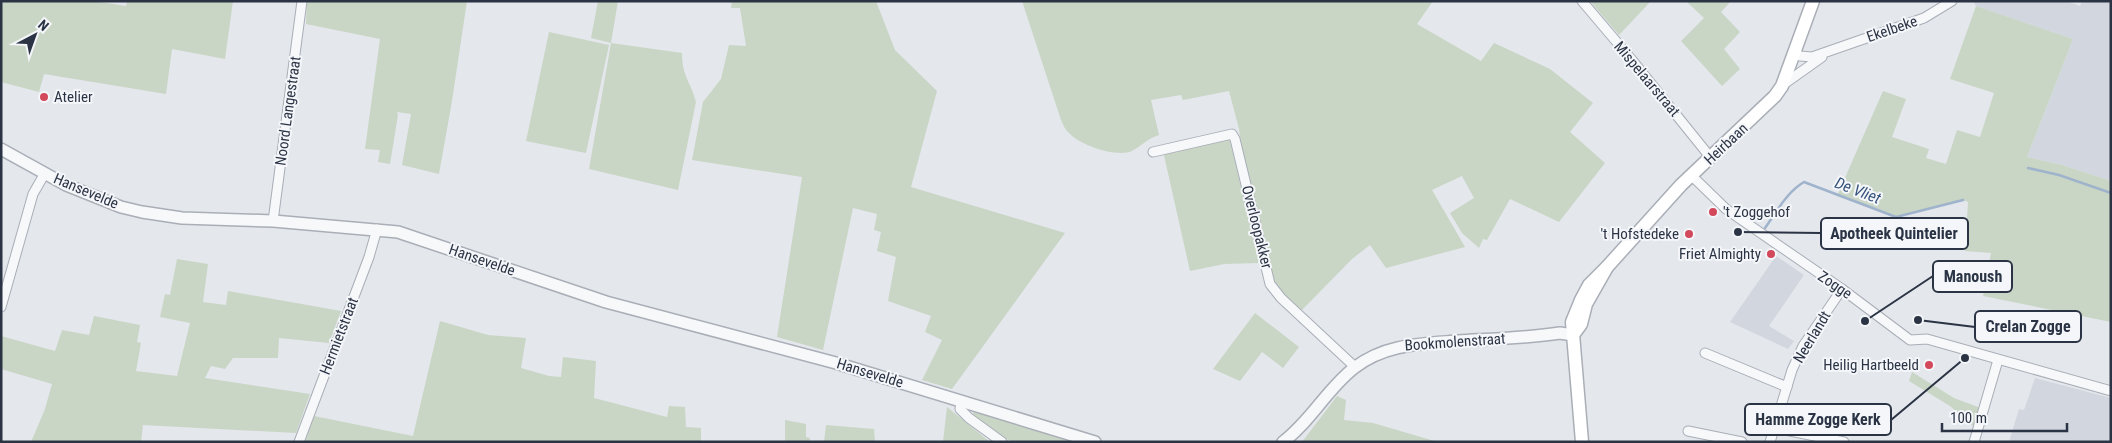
<svg xmlns="http://www.w3.org/2000/svg" width="2112" height="443" viewBox="0 0 2112 443" font-family="'Roboto Condensed',sans-serif">
<style>
.built{fill:#d2d6de}
.green{fill:#c9d6c5}
.lines{fill:none;stroke-linecap:round;stroke-linejoin:round}
.stream{stroke:#9fb4cc;stroke-width:2.5}
.minor-casing{stroke:#a9aeb7;stroke-width:11}
.tertiary-casing{stroke:#a9aeb7;stroke-width:14}
.secondary-casing{stroke:#a9aeb7;stroke-width:15}
.minor{stroke:#f7f8fa;stroke-width:9}
.tertiary{stroke:#f7f8fa;stroke-width:11}
.secondary{stroke:#fff;stroke-width:12}
.poi-dot{fill:#d1495b;stroke:#f4f6f9;stroke-width:2}
.labels{text-anchor:middle;stroke-width:4;stroke-linejoin:round;paint-order:stroke}
.street-label{font-size:15px;fill:#2b3445;stroke:#f4f6f9}
.poi-label{font-size:15px;fill:#2b3445;stroke:#f4f6f9;text-anchor:end}
.water-label{font-size:16px;font-style:italic;fill:#34527a;stroke:#f4f6f9}
.leader{fill:none;stroke:#2b3445;stroke-width:2}
.callout-dot{fill:#2b3445;stroke:#f4f6f9;stroke-width:2}
.callout{fill:#f4f6f9;stroke:#2b3445;stroke-width:2}
.callout-label{font-size:16px;text-anchor:middle;font-weight:bold;fill:#2b3445}
</style>
<rect width="100%" height="100%" fill="#e4e7ec"/>
<g class="built">
<polygon points="1973,1 2066,1 2080,6 2082,1 2111,1 2111,181 2062,165 2027,157 2073,39 1976,6"/>
<polygon points="1776,256 1804,275 1769,326 1794,341 1788,349 1730,322"/>
<polygon points="2035,378 2111,398 2111,442 2009,442 2019,409 2024,410"/>
</g>
<g class="green">
<polygon points="1,1 94,1 126,6 127,1 233,1 225,59 172,49 166,94 44,74 39,92 1,82"/>
<polygon points="307,1 467,1 452,101 439,174 402,165 411,114 397,112 398,115 390,164 378,162 380,150 365,149 380,39 306,24"/>
<path d="M 598,1 L 618,1 L 611,43 L 682,53 C 682,77 691,82 696,102 L 678,190 L 589,169 L 611,43 L 591,38 Z"/>
<polygon points="732,1 876,1 895,50 937,91 911,187 1065,233 952,389 922,380 942,340 925,332 931,316 888,301 896,257 877,251 881,232 874,230 877,214 853,208 823,350 777,337 802,177 692,160 703,102 721,79 729,45 746,46 740,8 731,8"/>
<path d="M 1022,1 L 1433,1 L 1417,24 L 1481,61 L 1494,43 L 1550,69 L 1593,103 L 1570,132 L 1605,163 L 1559,222 L 1510,199 L 1487,240 L 1483,239 L 1479,248 L 1462,233 L 1450,213 L 1474,198 L 1462,176 L 1432,190 L 1465,247 L 1386,268 L 1370,245 L 1352,259 L 1301,311 L 1276,288 L 1271,273 L 1242,153 L 1239,129 L 1229,91 L 1183,100 L 1181,95 L 1151,100 L 1159,135 C 1146,139 1142,146 1132,151 C 1116,158 1080,145 1069,133 C 1065,130 1063,124 1061,120 Z"/>
<polygon points="1590,1 1651,1 1619,35"/>
<polygon points="1686,1 1731,1 1721,12 1740,32 1724,49 1740,69 1722,86 1681,41 1704,18"/>
<polygon points="1976,6 2073,39 2027,157 2062,165 2111,181 2111,322 1983,296 1991,253 1965,251 1968,202 1963,200 1896,217 1837,196 1883,91 1906,99 1892,137 1929,149 1926,158 1946,164 1957,130 1980,137 1994,93 1950,79"/>
<polygon points="549,32 609,45 586,153 526,141"/>
<polygon points="1226,138 1230,141 1259,263 1224,264 1190,271 1163,151"/>
<polygon points="177,259 208,264 203,302 226,305 228,291 341,311 329,343 279,338 278,358 233,358 225,369 211,366 205,378 310,394 296,433 143,425 141,442 31,442 45,409 52,384 1,369 1,336 55,351 62,330 89,335 94,316 140,325 137,342 141,343 136,371 177,376 190,323 160,317 165,294 170,295"/>
<polygon points="1255,313 1299,347 1283,368 1262,352 1240,381 1213,369"/>
<polygon points="440,321 488,335 526,338 521,368 549,376 561,377 563,357 596,361 594,398 667,417 669,406 685,407 686,427 701,428 701,442 305,442 314,416 413,436"/>
<polygon points="1912,372 1954,398 1986,410 1980,432 1950,406 1909,381"/>
<polygon points="1337,396 1346,400 1344,420 1373,423 1438,442 1302,442"/>
<polygon points="947,407 990,442 943,442"/>
<polygon points="974,412 980,413 1076,442 1014,442 1002,437 975,418 972,415"/>
<polygon points="785,420 806,424 806,437 810,438 809,442 785,442"/>
<polygon points="826,425 874,429 875,442 824,442"/>
</g>
<g class="lines">
<g class="stream">
<polyline points="2028,168 2059,175 2111,193"/>
<path d="M 1765,228 C 1777,211 1787,192 1804,182 L 1896,217 L 1963,200"/>
</g>
<g class="minor-casing">
<g id="minor">
<polyline points="1582,1 1632,60 1711,158"/>
<polyline points="1795,52 1800,56 1812,57 1924,18 1952,1"/>
<polyline points="1784,84 1822,57"/>
<polyline points="1153,152 1232,134 1235,139 1270,284 1281,298 1355,367"/>
<polyline points="1692,176 1726,209 1842,289 1910,340 1927,339 2111,391"/>
<polyline points="273,221 302,1"/>
<polyline points="1,307 33,194 45,173"/>
<polyline points="1705,353 1787,387"/>
<polyline points="961,401 960,409 969,418 1002,442"/>
<polyline points="1775,428 1844,442"/>
<polyline points="1688,431 1742,442"/>
<polyline points="299,442 369,257 377,229"/>
<polyline points="1770,442 1792,370 1803,346 1842,289"/>
<polyline points="1974,442 1998,360"/>
</g>
</g>
<g class="tertiary-casing">
<g id="tertiary">
<polyline points="1,149 66,185 121,207 142,212 182,218 273,221 398,232 606,302 836,363 1095,442"/>
<path d="M 1283,442 C 1311,421 1327,389 1354,368 C 1385,344 1420,344 1458,341 C 1492,339 1527,338 1560,333 L 1573,335"/>
</g>
</g>
<g class="secondary-casing">
<g id="secondary">
<polyline points="1607,267 1681,185 1775,96 1782,86 1813,1"/>
<polyline points="1573,335 1581,324 1586,304 1607,267 1589,285 1581,300 1572,322 1582,442"/>
</g>
</g>
<use href="#minor" class="minor"/>
<use href="#tertiary" class="tertiary"/>
<use href="#secondary" class="secondary"/>
</g>
<g class="poi-dot">
<circle cx="44" cy="97" r="5"/>
<circle cx="1713" cy="212" r="5"/>
<circle cx="1689" cy="234" r="5"/>
<circle cx="1771" cy="254" r="5"/>
<circle cx="1929" cy="365" r="5"/>
</g>
<g class="labels">
<g class="street-label">
<text transform="translate(1892 29) rotate(-19)" y="5">Ekelbeke</text>
<text transform="translate(1647 79) rotate(50)" y="5">Mispelaarstraat</text>
<text transform="translate(288 111) rotate(-82)" y="5">Noord Langestraat</text>
<text transform="translate(1726 144) rotate(-43)" y="5">Heirbaan</text>
<text transform="translate(86 191) rotate(23)" y="5">Hansevelde</text>
<text transform="translate(1257 227) rotate(76)" y="5">Overloopakker</text>
<text transform="translate(482 260) rotate(19)" y="5">Hansevelde</text>
<text transform="translate(1835 285) rotate(34)" y="5">Zogge</text>
<text transform="translate(339 336) rotate(-69)" y="5">Hermietstraat</text>
<text transform="translate(1812 337) rotate(-59)" y="5">Neerlandt</text>
<text transform="translate(1455 342) rotate(-4)" y="5">Bookmolenstraat</text>
<text transform="translate(870 373) rotate(17)" y="5">Hansevelde</text>
</g>
<g class="poi-label">
<text x="54" y="102" text-anchor="start">Atelier</text>
<text x="1723" y="217" text-anchor="start">'t Zoggehof</text>
<text x="1679" y="239">'t Hofstedeke</text>
<text x="1761" y="259">Friet Almighty</text>
<text x="1919" y="370">Heilig Hartbeeld</text>
</g>
<g class="water-label">
<text transform="translate(1858 190) rotate(21)" y="6">De Vliet</text>
</g>
</g>
<path class="leader" d="M1738 232L1821 233M1865 321L1933 276M1918 320L1975 327M1965 358L1891 420"/>
<g class="callout-dot">
<circle cx="1738" cy="232" r="5"/>
<circle cx="1865" cy="321" r="5"/>
<circle cx="1918" cy="320" r="5"/>
<circle cx="1965" cy="358" r="5"/>
</g>
<g class="callout">
<rect x="1821" y="218" width="147" height="31" rx="5"/>
<rect x="1933" y="261" width="79" height="31" rx="5"/>
<rect x="1975" y="311" width="106" height="31" rx="5"/>
<rect x="1745" y="404" width="146" height="31" rx="5"/>
</g>
<g class="callout-label">
<text x="1894" y="239">Apotheek Quintelier</text>
<text x="1973" y="282">Manoush</text>
<text x="2028" y="332">Crelan Zogge</text>
<text x="1818" y="425">Hamme Zogge Kerk</text>
</g>
<rect width="2112" height="443" fill="none" stroke="#2b3445" stroke-width="5"/>
<g transform="translate(35 35) rotate(41)" stroke="#f4f6f9" stroke-width="4" paint-order="stroke">
<path d="M0-4L9 19L0 12L-9 19Z" fill="#2b3445"/>
<text y="-8" font-size="14" font-weight="bold" text-anchor="middle" fill="#2b3445">N</text>
</g>
<path d="M1942 423v8h125v-8" fill="none" stroke="#2b3445" stroke-width="2.5"/>
<text x="1950" y="423" font-size="15" fill="#2b3445" stroke="#f4f6f9" stroke-width="4" paint-order="stroke">100 m</text>
</svg>
